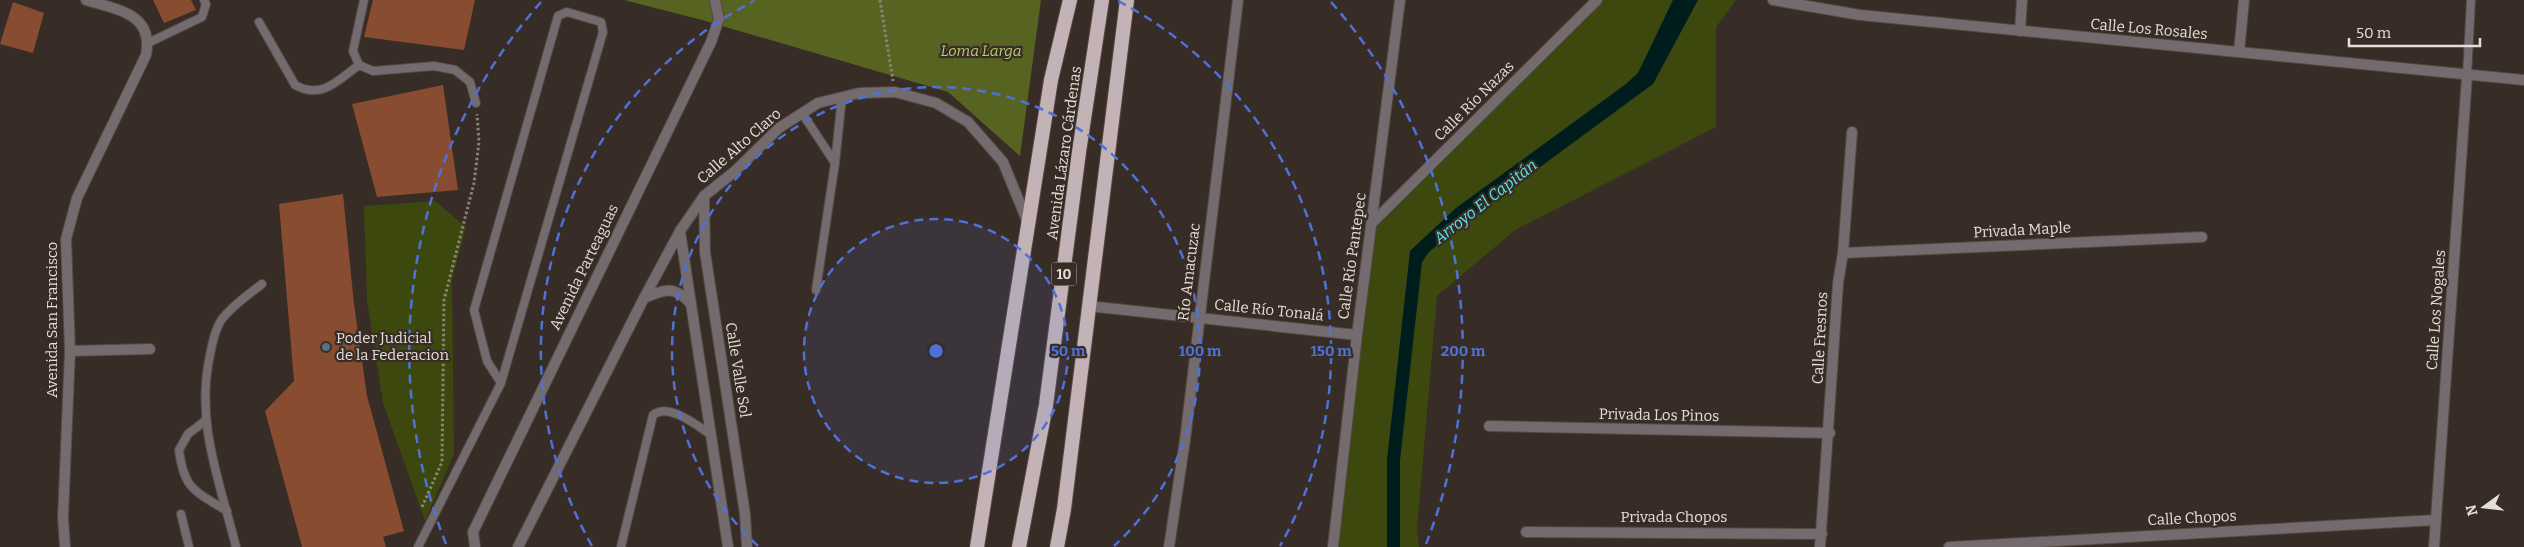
<svg xmlns="http://www.w3.org/2000/svg" width="2524" height="547" viewBox="0 0 2524 547" font-family="Bitter,serif">
<style>
.green{fill:#3d480e}
.forest{fill:#576321}
.water{fill:#001d1d}
.building{fill:#884c31}
.lines{fill:none;stroke-linecap:round;stroke-linejoin:round}
.service-casing{stroke:#544843;stroke-width:10}
.minor-casing{stroke:#544843;stroke-width:12}
.trunk-casing{stroke:#544843;stroke-width:16}
.path{stroke:#8c827d;stroke-width:3;stroke-dasharray:2.5 2.5;stroke-linecap:butt}
.service{stroke:#736b6d;stroke-width:8}
.minor{stroke:#736b6d;stroke-width:10}
.trunk{stroke:#c4b3b6;stroke-width:14}
.ring{fill:none;stroke:#4f72d8;stroke-width:2.5;stroke-dasharray:9 6}
.service-dot{fill:#5c6f8a;stroke:#382c26;stroke-width:2}
.labels{text-anchor:middle;stroke-width:4.5;stroke-linejoin:round;paint-order:stroke}
.shield{fill:#382c26;stroke:#b1a8a3;stroke-width:1}
.shield-label{font-size:14px;font-weight:bold;fill:#e5ddd9}
.street-label{font-size:15px;fill:#e5ddd9;stroke:#382c26}
.park-label{font-size:15px;font-style:italic;fill:#b7cc6e;stroke:#382c26}
.poi-label{font-size:15px;fill:#e5ddd9;stroke:#382c26;text-anchor:start}
.water-label{font-size:16px;font-style:italic;fill:#57e7e9;stroke:#382c26}
.centre{fill:#4f72d8;stroke:#382c26;stroke-width:2.5}
.ring-label{font-size:15px;text-anchor:middle;font-weight:bold;fill:#4f72d8;stroke:#382c26;stroke-width:4.5;stroke-linejoin:round;paint-order:stroke}
</style>
<rect width="100%" height="100%" fill="#382c26"/>
<g class="green">
<polygon points="1597,0 1736,0 1716,27 1716,127 1515,230 1437,296 1417,529 1419,547 1330,547 1372,223"/>
<polygon points="435,201 466,227 452,280 454,454 425,521 383,403 367,300 364,206"/>
</g>
<polygon class="forest" points="624,0 1041,0 1020,156 948,92 702,20"/>
<polygon class="water" points="1673,0 1698,0 1653,84 1461,225 1429,252 1422,262 1400,460 1400,547 1387,547 1387,460 1410,251 1456,208 1626,84 1638,73"/>
<g class="building">
<polygon points="153,0 191,0 196,10 164,23"/>
<polygon points="373,0 475,0 464,50 364,37"/>
<polygon points="13,2 44,13 33,53 0,44"/>
<polygon points="443,85 458,190 377,197 352,104"/>
<polygon points="343,194 354,304 367,396 404,531 383,537 386,547 302,547 265,411 294,381 279,204"/>
</g>
<g class="lines">
<g class="service-casing">
<g id="service">
<polyline points="364,0 353,51 359,65 373,71 434,66 455,70 470,82 476,103"/>
<path d="M 259,22 L 295,85 C 322,100 338,80 359,65"/>
<polyline points="148,43 202,17 206,4 204,0"/>
<polyline points="2467,76 2471,0"/>
<polyline points="802,113 835,163"/>
<polyline points="816,290 835,163 842,97"/>
<path d="M 205,421 L 188,434 L 179,450 C 184,490 195,491 227,511"/>
<polyline points="181,514 189,547"/>
<path d="M 236,547 C 220,482 195,423 210,355 C 212,344 215,329 222,319 C 233,305 248,295 262,284"/>
<polyline points="418,547 501,383 603,32 601,22 567,12 558,16 474,310 487,361 501,383"/>
<path d="M 621,547 L 653,415 C 668,402 698,426 711,435"/>
</g>
</g>
<g class="minor-casing">
<g id="minor">
<polyline points="1773,0 1860,15 2524,80"/>
<polyline points="2020,31 2022,0"/>
<polyline points="2239,52 2244,0"/>
<polyline points="704,196 705,252 745,514 747,547"/>
<polyline points="1372,223 1597,0"/>
<polyline points="680,231 691,304"/>
<polyline points="1843,253 2202,237"/>
<path d="M 644,298 C 666,289 674,285 691,304 L 728,547"/>
<polyline points="1088,306 1357,335"/>
<polyline points="70,351 150,349"/>
<polyline points="1489,426 1830,433"/>
<polyline points="1526,532 1822,534"/>
<path d="M 65,547 L 63,517 L 70,351 L 66,239 L 77,198 L 146,55 C 154,13 117,10 86,0"/>
<polyline points="475,547 473,532 711,42 719,19 715,0"/>
<polyline points="518,547 644,298 680,231 704,196 734,172 779,128 818,103 859,93 895,92 936,103 968,122 1003,162 1028,223"/>
<polyline points="1169,547 1185,440 1238,0"/>
<polyline points="1333,547 1357,335 1400,0"/>
<polyline points="1820,547 1838,283 1843,253 1852,132"/>
<polyline points="1949,547 2436,520"/>
<polyline points="2434,547 2467,76"/>
</g>
</g>
<g class="trunk-casing">
<g id="trunk">
<polyline points="977,547 1051,80 1070,0"/>
<polyline points="1019,547 1046,405 1079,152 1102,0"/>
<polyline points="1057,547 1064,509 1127,0"/>
</g>
</g>
<g class="path">
<polyline points="880,0 893,81"/>
<polyline points="422,507 442,462 444,300 474,183 479,142 477,114"/>
</g>
<use href="#service" class="service"/>
<use href="#minor" class="minor"/>
<use href="#trunk" class="trunk"/>
</g>
<circle cx="936" cy="351" r="132" fill="#4f72d8" fill-opacity=".12"/>
<g class="ring">
<circle cx="936" cy="351" r="132"/>
<path d="M758 546A264 264 0 1 1 1114 546"/>
<path d="M592 546A395 395 0 0 1 754 1M1118 1A395 395 0 0 1 1280 546"/>
<path d="M446 544A527 527 0 0 1 541 2M1331 2A527 527 0 0 1 1426 544"/>
</g>
<circle class="service-dot" cx="326" cy="347" r="5"/>
<g class="labels">
<rect class="shield" x="1051.5" y="262.5" width="25" height="23" rx="4"/>
<g class="shield-label">
<text x="1064" y="279">10</text>
</g>
<g class="street-label">
<text transform="translate(2149 29) rotate(5)" y="5">Calle Los Rosales</text>
<text transform="translate(1474 101) rotate(-45)" y="5">Calle Río Nazas</text>
<text transform="translate(739 146) rotate(-41)" y="5">Calle Alto Claro</text>
<text transform="translate(1064 153) rotate(-82)" y="5">Avenida Lázaro Cárdenas</text>
<text transform="translate(2022 230) rotate(-3)" y="5">Privada Maple</text>
<text transform="translate(1352 256) rotate(-82)" y="5">Calle Río Pantepec</text>
<text transform="translate(584 267) rotate(-64)" y="5">Avenida Parteaguas</text>
<text transform="translate(1189 272) rotate(-83)" y="5">Río Amacuzac</text>
<text transform="translate(1269 310) rotate(6)" y="5">Calle Río Tonalá</text>
<text transform="translate(2436 310) rotate(-86)" y="5">Calle Los Nogales</text>
<text transform="translate(52 320) rotate(-90)" y="5">Avenida San Francisco</text>
<text transform="translate(1820 338) rotate(-87)" y="5">Calle Fresnos</text>
<text transform="translate(738 370) rotate(81)" y="5">Calle Valle Sol</text>
<text transform="translate(1659 415) rotate(1)" y="5">Privada Los Pinos</text>
<text x="1674" y="522">Privada Chopos</text>
<text transform="translate(2192 518) rotate(-3)" y="5">Calle Chopos</text>
</g>
<g class="park-label">
<text x="981" y="56">Loma Larga</text>
</g>
<g class="poi-label">
<text x="336" y="343">Poder Judicial<tspan x="336" dy="17">de la Federacion</tspan></text>
</g>
<g class="water-label">
<text transform="translate(1485 201) rotate(-38)" y="6">Arroyo El Capitán</text>
</g>
</g>
<circle cx="936" cy="351" r="8" class="centre"/>
<g class="ring-label">
<text x="1068" y="356">50 m</text>
<text x="1200" y="356">100 m</text>
<text x="1331" y="356">150 m</text>
<text x="1463" y="356">200 m</text>
</g>
<g transform="translate(2484 507) rotate(255)" stroke="#382c26" stroke-width="4" paint-order="stroke">
<path d="M0-4L9 19L0 12L-9 19Z" fill="#e5ddd9"/>
<text y="-8" font-size="14" font-weight="bold" text-anchor="middle" fill="#e5ddd9">N</text>
</g>
<path d="M2349 38v8h131v-8" fill="none" stroke="#e5ddd9" stroke-width="2.5"/>
<text x="2356" y="38" font-size="15" fill="#e5ddd9" stroke="#382c26" stroke-width="4" paint-order="stroke">50 m</text>
</svg>
